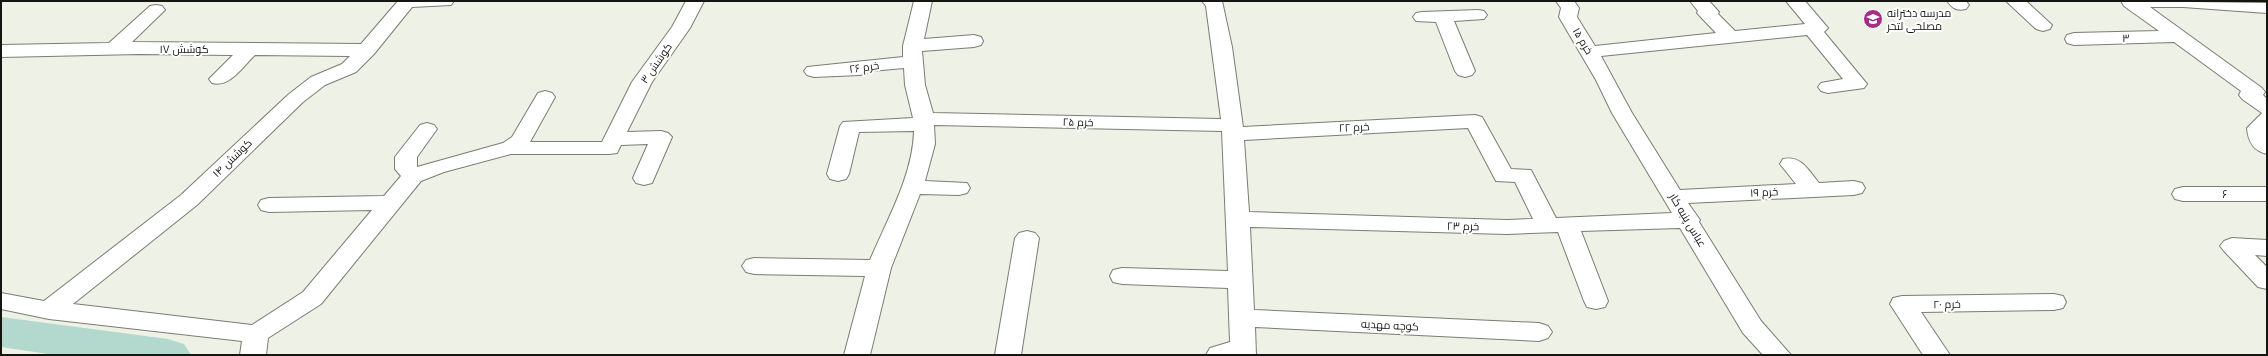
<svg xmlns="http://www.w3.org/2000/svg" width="2268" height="356" viewBox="0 0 2268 356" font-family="Roboto,Cairo,sans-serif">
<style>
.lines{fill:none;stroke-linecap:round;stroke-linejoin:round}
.river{fill:#b3d9ce;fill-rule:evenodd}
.minor-casing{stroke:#7a7d73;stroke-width:2}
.minor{fill:#fff;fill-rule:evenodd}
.labels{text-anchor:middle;stroke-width:4;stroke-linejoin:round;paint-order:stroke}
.poi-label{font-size:11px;fill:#151612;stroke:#fff;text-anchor:start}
.street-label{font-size:11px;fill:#151612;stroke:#fff}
</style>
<rect width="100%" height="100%" fill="#eef1e6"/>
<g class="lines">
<polygon class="river" points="1,317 168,339 184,344 191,355 55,355 1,347"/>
<g class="minor-casing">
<g id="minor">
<path d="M 398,1 L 454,1 L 451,5 L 412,7 L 374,54 L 356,72 L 325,85 L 303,102 L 197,205 L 73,304 L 252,325 L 303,292 L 372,210 L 269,212 L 261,210 L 258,205 L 261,200 L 269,198 L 384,196 L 401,176 L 395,169 L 395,157 L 420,125 L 427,123 L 434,125 L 437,129 L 417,157 L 417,167 L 503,143 L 512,137 L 538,93 L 545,91 L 552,93 L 555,97 L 530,142 L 602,142 L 632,82 L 672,27 L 686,1 L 704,1 L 690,28 L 652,82 L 627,132 L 661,131 L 668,133 L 672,137 L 652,183 L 644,185 L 636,183 L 633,178 L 648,144 L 621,145 L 617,153 L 609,154 L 511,154 L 444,172 L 421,181 L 321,304 L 268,338 L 266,355 L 240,355 L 242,341 L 49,319 L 1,309 L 1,293 L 44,301 L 181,195 L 289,94 L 311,77 L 342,64 L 350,56 L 255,55 C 243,66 230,88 212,83 L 209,79 L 233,55 L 139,54 L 1,57 L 1,45 L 109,43 L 150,6 L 156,5 L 162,6 L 165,10 L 132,42 L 361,44 Z"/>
<path d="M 914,1 L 932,1 L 924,39 L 974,35 L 981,37 L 983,41 L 981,45 L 974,47 L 922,51 L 925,85 L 933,113 L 1221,119 L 1206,6 L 1202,1 L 1222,1 L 1232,47 L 1243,127 L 1475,115 L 1482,117 L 1511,169 L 1531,170 L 1556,218 L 1672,213 L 1612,113 L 1596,80 L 1559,17 L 1561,8 L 1556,1 L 1574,1 L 1579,8 L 1577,17 L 1595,46 L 1716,33 L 1697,13 L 1698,11 L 1690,1 L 1709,1 L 1719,12 L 1718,14 L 1735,31 L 1805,24 L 1786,1 L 1805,1 L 1828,28 L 1824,32 L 1867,84 L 1864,88 L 1828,93 L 1821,91 L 1818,87 L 1821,83 L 1843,79 L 1807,35 L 1601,56 L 1632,113 L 1680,190 L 1796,184 L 1780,164 L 1783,159 C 1801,155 1809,171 1819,183 L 1854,181 L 1862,183 L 1865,188 L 1862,193 L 1854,195 L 1688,203 L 1700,220 L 1699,222 L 1761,321 L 1791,355 L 1763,355 L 1743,333 L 1680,228 L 1581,231 L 1608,301 L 1605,307 L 1596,309 L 1587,307 L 1584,301 L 1558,232 L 1507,234 L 1250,227 L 1254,310 L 1539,323 L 1548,326 L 1552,332 L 1548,338 L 1539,341 L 1255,327 L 1256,355 L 1206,355 L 1210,348 L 1230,342 L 1228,288 L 1122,284 L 1113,282 L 1110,276 L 1113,270 L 1122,268 L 1228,271 L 1222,131 L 934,125 L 935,144 L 925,181 L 967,183 L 970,188 L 967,193 L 959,195 L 920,194 L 891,268 L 870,355 L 844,355 L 865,276 L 754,274 L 746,272 L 742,266 L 746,260 L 754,258 L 870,260 C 887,220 913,175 914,131 L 859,132 L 849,174 L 846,179 L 838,181 L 830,179 L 827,174 L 840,126 L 843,122 L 913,118 L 905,85 L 904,68 L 871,71 L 860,75 L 814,77 L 807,75 L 804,71 L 807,67 L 903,57 L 903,46 ZM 1468,128 L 1496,181 L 1515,182 L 1533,219 L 1507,220 L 1249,212 L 1244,140 Z"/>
<path d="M 1947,1 L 1966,1 L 1969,5 L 1966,9 C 1957,11 1953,9 1947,1 Z"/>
<polygon points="2006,1 2026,1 2052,25 2050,29 2043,31 2036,29"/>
<path d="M 2121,1 L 2267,3 L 2267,13 L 2183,7 L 2150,7 L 2262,88 L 2265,92 L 2263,95 L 2267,99 L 2267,154 C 2253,151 2248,141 2247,128 L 2262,113 L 2242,99 L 2239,95 L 2241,91 L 2174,42 L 2074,45 L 2067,43 L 2065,39 L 2067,35 L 2074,33 L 2159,31 L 2124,6 Z"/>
<polygon points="1478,10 1484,11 1487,15 1484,19 1454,21 1475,71 1472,75 1465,77 1458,75 1455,71 1436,22 1416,21 1413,17 1416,13 1422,12"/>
<polygon points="2183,187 2267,187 2267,201 2183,201 2175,199 2172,194 2175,189"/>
<polygon points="1027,231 1035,233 1039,238 1021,355 995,355 1015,238 1019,233"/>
<polygon points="2232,238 2267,240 2267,256 2255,255 2267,267 2267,289 2258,287 2224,251 2220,246 2224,241"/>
<polygon points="2054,294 2063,296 2066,302 2063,308 2054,310 1921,312 1950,355 1923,355 1890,304 1893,298 1902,296"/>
</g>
</g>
<use href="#minor" class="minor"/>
</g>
<defs>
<g id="school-disc" transform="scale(1)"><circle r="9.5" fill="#a32e88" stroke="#fff"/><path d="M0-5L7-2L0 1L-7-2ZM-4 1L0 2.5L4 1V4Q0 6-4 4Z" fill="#fff"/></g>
</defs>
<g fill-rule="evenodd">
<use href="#school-disc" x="1873" y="19"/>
</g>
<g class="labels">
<g class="poi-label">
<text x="1887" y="17">مدرسه دخترانه<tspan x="1887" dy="13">مصلحی لتحر</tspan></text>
</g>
<g class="street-label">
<text transform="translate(2126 38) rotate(-1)" y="4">۳</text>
<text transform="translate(1583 41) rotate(59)" y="4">خرم ۱۵</text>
<text x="184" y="53">کوشش ۱۷</text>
<text transform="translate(656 63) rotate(-55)" y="4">کوشش ۳</text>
<text transform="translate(864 67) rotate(-8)" y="4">خرم ۲۶</text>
<text transform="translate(1078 122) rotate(1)" y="4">خرم ۲۵</text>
<text transform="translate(1354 127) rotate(-3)" y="4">خرم ۲۲</text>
<text transform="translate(232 158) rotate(-44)" y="4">کوشش ۱۴</text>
<text transform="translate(1764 192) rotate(-3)" y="4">خرم ۱۹</text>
<text x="2225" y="198">۶</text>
<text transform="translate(1688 220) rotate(59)" y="4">عباس پنبه کار</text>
<text transform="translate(1463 226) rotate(1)" y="4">خرم ۲۳</text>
<text transform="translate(1947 304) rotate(-1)" y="4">خرم ۲۰</text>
<text transform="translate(1390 325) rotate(3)" y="4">کوچه مهدیه</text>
</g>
</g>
<rect width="2268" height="356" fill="none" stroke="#151612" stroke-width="4"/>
</svg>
